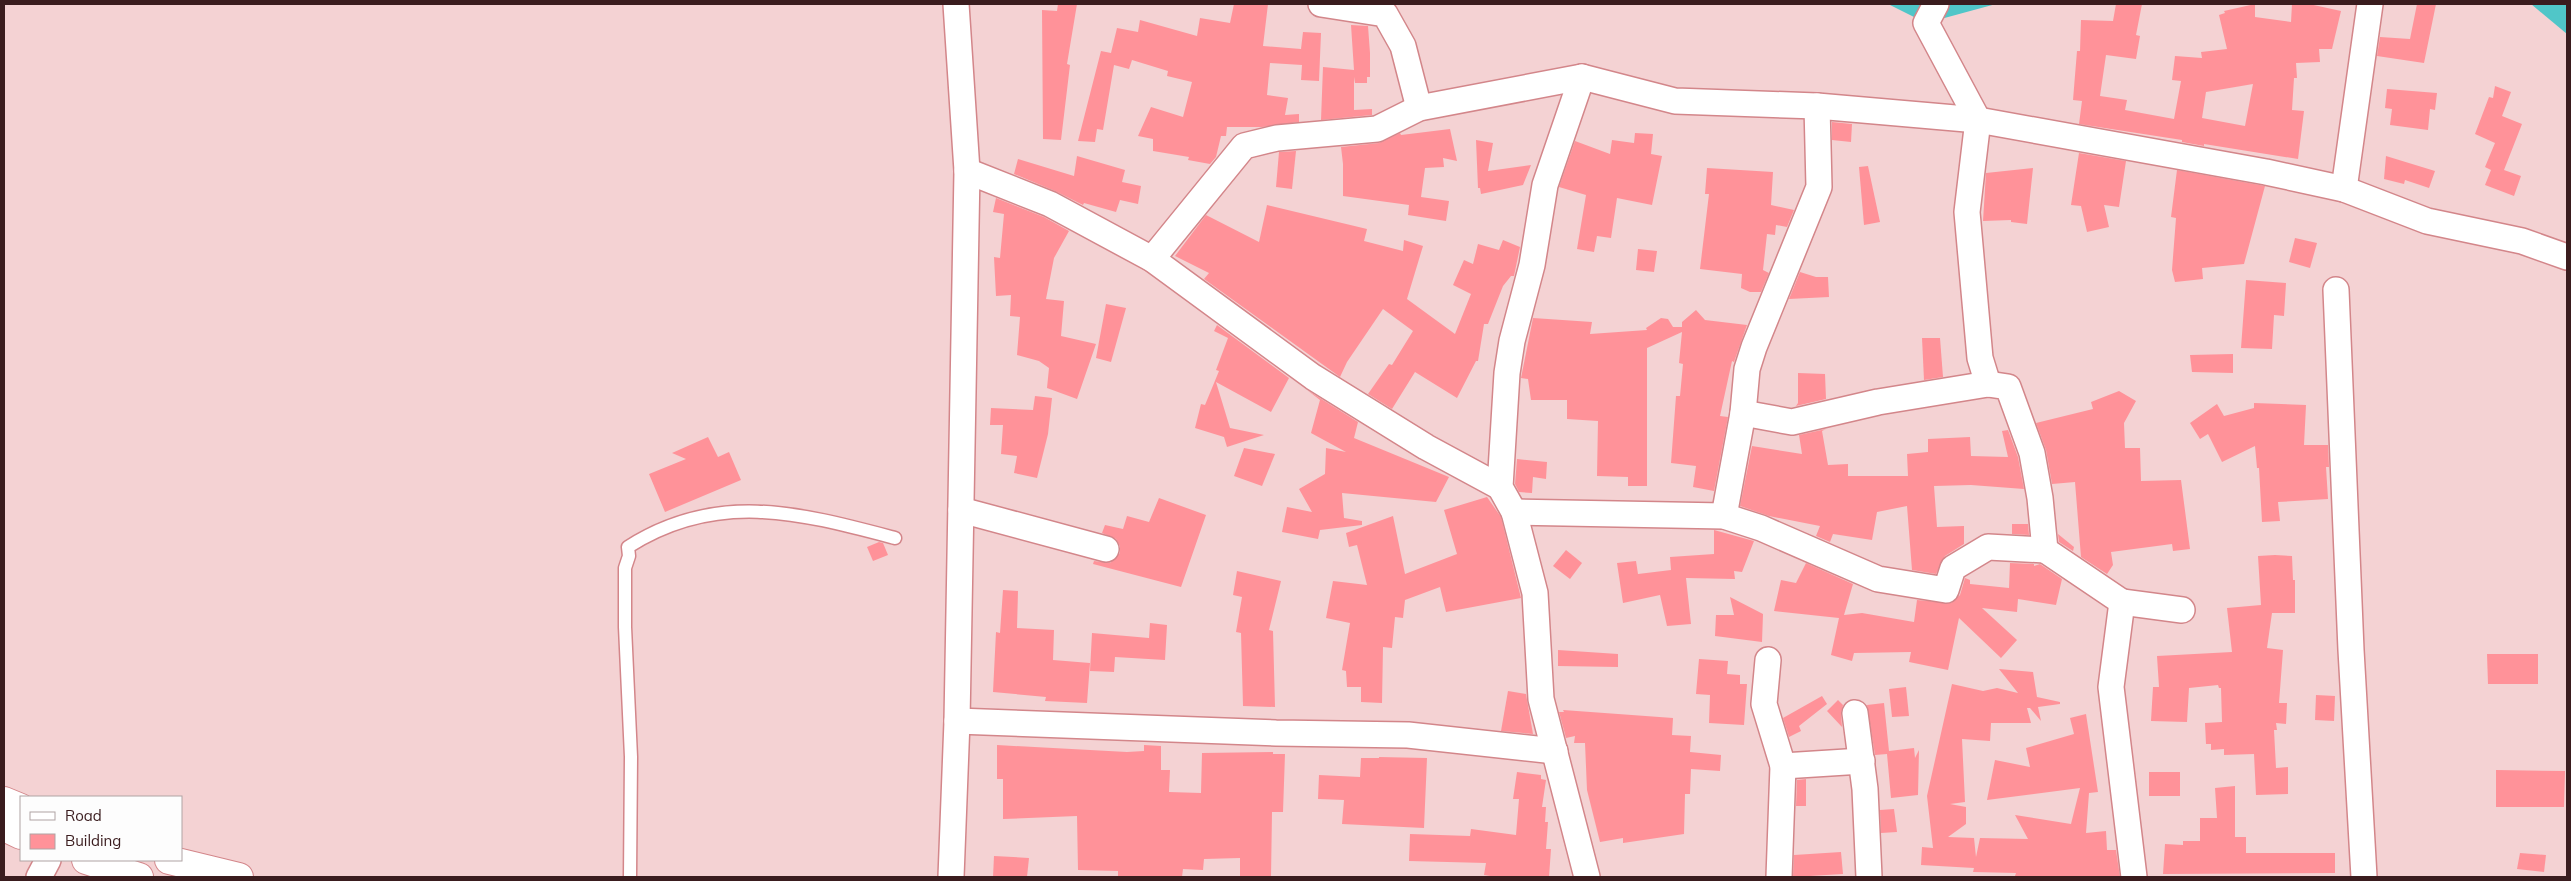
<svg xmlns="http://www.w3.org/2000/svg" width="2571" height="881" viewBox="0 0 2571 881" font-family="Mulish,sans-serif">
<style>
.water{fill:#50c6c8}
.building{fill:#ff9299;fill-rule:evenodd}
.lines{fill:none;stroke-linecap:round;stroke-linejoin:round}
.lane-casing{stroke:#d3868a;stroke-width:15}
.street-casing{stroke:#d3868a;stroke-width:28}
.highway-casing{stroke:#d3868a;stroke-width:30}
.lane{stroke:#fff;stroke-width:12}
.street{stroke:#fff;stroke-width:25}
.highway{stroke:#fff;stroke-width:28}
</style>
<rect width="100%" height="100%" fill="#f4d2d3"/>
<g class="water">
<polygon points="1888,4 1996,4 1926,23"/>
<polygon points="2531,4 2567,4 2567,34"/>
</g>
<g class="building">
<polygon points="1058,4 1077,4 1067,64 1070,65 1061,140 1043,139 1042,10 1057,11"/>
<polygon points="1234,4 1268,4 1263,46 1301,49 1303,32 1321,33 1319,81 1301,80 1302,65 1270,63 1267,95 1288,98 1285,115 1299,114 1299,122 1262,127 1227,127 1226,136 1221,136 1216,157 1210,164 1188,160 1189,157 1153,151 1153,139 1138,136 1151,107 1183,117 1192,82 1167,76 1168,71 1132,60 1129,69 1114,65 1103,130 1097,129 1095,142 1078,141 1101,51 1111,53 1117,28 1138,32 1140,20 1197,36 1200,18 1230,23"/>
<path d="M 2116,4 L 2142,4 L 2136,35 L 2140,36 L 2136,59 L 2106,55 L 2100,96 L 2127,100 L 2125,110 L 2174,119 L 2181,81 L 2172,80 L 2175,56 L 2202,58 L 2201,52 L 2227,49 L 2219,15 L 2225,13 L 2224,11 L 2255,4 L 2255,17 L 2291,22 L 2292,4 L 2309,4 L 2341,11 L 2332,49 L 2319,49 L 2320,62 L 2296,63 L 2297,78 L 2294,78 L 2292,110 L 2304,111 L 2298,159 L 2204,144 L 2204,146 L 2182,142 L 2182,140 L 2079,124 L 2082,101 L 2073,100 L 2077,51 L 2080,51 L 2081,20 L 2113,21 ZM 2253,84 L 2245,126 L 2202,118 L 2206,92 Z"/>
<polygon points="2417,4 2436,4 2424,63 2377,56 2380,37 2410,39"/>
<polygon points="1351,25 1368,26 1370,53 1370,77 1367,77 1367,83 1355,83 1354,77 1354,110 1372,109 1372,115 1321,120 1323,67 1354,70"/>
<polygon points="2495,86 2511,92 2502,116 2522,124 2504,170 2521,176 2514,196 2485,185 2491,170 2485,167 2495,143 2475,134 2489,97 2493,98"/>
<polygon points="2387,89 2437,93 2435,110 2430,109 2428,130 2390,125 2392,109 2385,108"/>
<polygon points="1832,122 1852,124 1851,142 1832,140"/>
<polygon points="1450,129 1457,161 1443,158 1444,167 1425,168 1421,197 1449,201 1446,221 1408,215 1409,205 1343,196 1343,164 1341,147 1379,143 1400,133 1401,135"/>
<polygon points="1635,133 1653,134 1651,154 1662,156 1652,205 1617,198 1611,238 1597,236 1594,252 1577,249 1586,195 1559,187 1575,141 1610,154 1612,140 1634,143"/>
<polygon points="1476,140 1493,143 1488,171 1531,165 1523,185 1481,194 1480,188 1478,188"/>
<polygon points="1296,151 1292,189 1276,187 1279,152"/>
<polygon points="2079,153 2126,161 2119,207 2104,205 2109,227 2087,232 2081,206 2071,205"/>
<polygon points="1077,156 1125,170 1122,182 1141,186 1138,204 1120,200 1116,212 1084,203 1083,205 1055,191 1014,174 1018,159 1074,176"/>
<polygon points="2386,156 2435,171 2429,188 2405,180 2404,184 2384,179"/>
<polygon points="1868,166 1880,222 1864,225 1859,167"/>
<polygon points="1707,168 1773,172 1771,205 1794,210 1787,227 1776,225 1775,235 1767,234 1763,270 1769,273 1761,292 1750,292 1741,288 1742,274 1700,269 1709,194 1705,194"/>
<polygon points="2033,168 2027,224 2011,222 2011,220 1983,221 1986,173"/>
<polygon points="2177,170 2265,186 2244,264 2202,268 2203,279 2175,282 2172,270 2176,218 2171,217"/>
<polygon points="996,198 1044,217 1069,231 1054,258 1046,299 1064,301 1061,336 1096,344 1077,399 1047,388 1049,368 1039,361 1017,355 1020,317 1010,316 1011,295 996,296 994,257 1000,258 1004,214 993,212"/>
<polygon points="1267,205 1367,229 1364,241 1403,251 1404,240 1423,246 1407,299 1455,334 1471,294 1453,285 1464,260 1473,264 1478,244 1499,250 1503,240 1520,247 1514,276 1511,276 1503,286 1488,324 1484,324 1478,361 1476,361 1457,398 1415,372 1392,409 1368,394 1389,364 1392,365 1413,331 1383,309 1347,362 1340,377 1204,279 1209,273 1175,256 1206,215 1259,242"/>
<polygon points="2295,238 2317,243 2310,268 2289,262"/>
<polygon points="1638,249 1657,251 1654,272 1636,270"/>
<polygon points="1800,272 1816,277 1828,277 1829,297 1789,299"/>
<polygon points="2246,280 2286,283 2284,316 2274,315 2272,349 2241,348"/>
<polygon points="1106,304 1126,308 1111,362 1096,358"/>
<polygon points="1696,310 1705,320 1747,325 1734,362 1732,361 1720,416 1728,417 1714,491 1693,487 1696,466 1671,463 1676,396 1680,396 1683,364 1679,363 1682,332 1647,348 1647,486 1628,486 1628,477 1597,476 1598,421 1567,419 1567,400 1531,400 1528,379 1521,378 1533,318 1592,322 1590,334 1647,330 1646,328 1661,318 1668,319 1673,327 1682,327 1682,322"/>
<polygon points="1217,325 1289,378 1271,412 1216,382 1230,428 1264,435 1227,447 1224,437 1195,428 1201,404 1205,405 1219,371 1216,370 1228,338 1214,331"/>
<polygon points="1922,338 1940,338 1943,377 1924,380"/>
<polygon points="2233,354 2233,373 2192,372 2190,355"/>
<polygon points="1798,373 1825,374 1826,399 1796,406 1798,403"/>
<polygon points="1307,390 1358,422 1354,438 1449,477 1436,502 1342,493 1344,518 1362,521 1362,525 1320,530 1318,539 1282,532 1287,507 1312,512 1299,489 1325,474 1326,448 1346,452 1311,433 1320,400"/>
<polygon points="2119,391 2136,401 2124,423 2125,448 2140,448 2141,481 2181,480 2190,549 2173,551 2172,544 2111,552 2113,565 2107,574 2081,557 2075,482 2052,484 2046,450 2036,423 2093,409 2091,402"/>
<polygon points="1035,396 1052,398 1048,434 1037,478 1014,473 1017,456 1001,454 1003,425 990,425 991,408 1033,410"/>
<polygon points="2254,403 2306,405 2304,445 2328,445 2329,467 2326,467 2328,499 2278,502 2280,521 2262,522 2259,468 2257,468 2255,446 2222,462 2208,434 2200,439 2190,423 2217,404 2224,416 2254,408"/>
<polygon points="1826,429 1822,431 1828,465 1848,464 1848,476 1908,476 1907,454 1928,452 1928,439 1970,437 1971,456 2008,457 2002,431 2008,430 2018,457 2024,489 1971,485 1934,486 1937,527 1964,526 1964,544 1945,556 1936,574 1912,570 1907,506 1877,512 1872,540 1833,534 1830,542 1816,536 1820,526 1769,516 1740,506 1752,446 1802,454 1799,435"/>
<polygon points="708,437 718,457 729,452 741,480 665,512 649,474 686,459 672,453"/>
<polygon points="1244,448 1275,454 1262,486 1234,476"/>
<polygon points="1517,459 1547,462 1546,479 1533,477 1532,493 1519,492 1515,484"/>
<polygon points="1487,497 1501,517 1521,598 1446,612 1440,587 1405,600 1403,618 1395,617 1392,648 1383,647 1382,703 1361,702 1361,687 1347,687 1346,671 1342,670 1350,623 1326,618 1333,581 1367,585 1357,545 1349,547 1346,533 1393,516 1405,574 1457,554 1444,510"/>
<polygon points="1159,498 1206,515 1181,587 1093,564 1094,561 1110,563 1120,553 1120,546 1116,539 1102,533 1105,525 1123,529 1127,516 1149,522"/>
<polygon points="2012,524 2028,524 2029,535 2012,534"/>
<polygon points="1714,530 1754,541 1742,572 1734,571 1735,579 1686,578 1691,624 1667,626 1660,595 1623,603 1617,563 1636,561 1638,574 1671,570 1670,557 1714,554"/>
<polygon points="2058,534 2074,547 2073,551 2059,542"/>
<polygon points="879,542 883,543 888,555 873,561 867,547"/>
<polygon points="1566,550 1582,563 1570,579 1553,566"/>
<polygon points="2275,555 2292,556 2293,580 2295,580 2295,613 2272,613 2267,648 2283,650 2279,703 2287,703 2286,724 2276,723 2277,730 2274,730 2276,768 2288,767 2288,794 2256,795 2254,754 2224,755 2224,749 2211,750 2211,744 2206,744 2205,723 2222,722 2221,688 2219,688 2218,685 2189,688 2187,722 2151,721 2153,687 2159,687 2157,656 2232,652 2227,608 2261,605 2258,556"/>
<polygon points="1806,563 1853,584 1844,615 1862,613 1914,622 1917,600 1951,603 1960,595 1965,578 1970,580 1970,584 2009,588 2010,563 2034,564 2034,566 2040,564 2062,579 2056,605 2018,599 2017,612 1982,608 2017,640 2001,658 1959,618 1948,670 1909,662 1911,652 1854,653 1852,661 1831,655 1839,618 1774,611 1781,580 1796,583"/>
<polygon points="1237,571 1281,581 1269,630 1273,631 1275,707 1243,706 1241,633 1236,632 1242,597 1233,595"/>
<polygon points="1003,590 1018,591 1017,628 1054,630 1053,660 1090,663 1087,703 1045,701 1046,697 993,692 996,632 1000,633"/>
<polygon points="1730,597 1763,614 1762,642 1715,636 1716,615 1734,615"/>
<polygon points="1150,623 1167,625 1165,660 1115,657 1114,672 1090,671 1092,633 1149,638"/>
<polygon points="1558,650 1618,654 1618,667 1558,666"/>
<polygon points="2487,654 2538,654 2538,684 2488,684"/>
<polygon points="1699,659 1728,661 1727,674 1740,675 1740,684 1747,684 1744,725 1709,723 1710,695 1696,694"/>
<polygon points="1999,669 2033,672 2037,697 2060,702 2060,704 2038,707 2041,721 2030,708 2027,708 2031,723 1991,723 1990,741 1962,739 1965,802 1950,804 1966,807 1966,824 1948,837 1974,838 1976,857 1980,838 2028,839 2015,815 2071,824 2080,788 1987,800 1995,760 2030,767 2026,748 2074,734 2070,718 2086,714 2098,792 2089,793 2086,833 2106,831 2107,850 2116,850 2120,877 2025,877 2015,876 2016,873 1973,872 1974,868 1921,865 1922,847 1933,848 1927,796 1952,684 1983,691 1997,688 2018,693"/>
<polygon points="1906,687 1909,716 1892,717 1889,689"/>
<polygon points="1508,691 1526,694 1533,734 1501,731"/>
<polygon points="2316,695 2335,696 2334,721 2315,720"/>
<polygon points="1822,696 1827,704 1799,726 1801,731 1789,737 1783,718"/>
<polygon points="1838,700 1843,705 1841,714 1842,727 1827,711"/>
<polygon points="1884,703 1889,751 1914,748 1915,758 1919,750 1918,795 1891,798 1887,754 1875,755 1867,705"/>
<polygon points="1563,710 1673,718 1672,735 1691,736 1690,752 1721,755 1720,771 1691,769 1690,794 1685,794 1684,834 1623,843 1623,838 1600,842 1587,790 1585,743 1574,743 1575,736 1566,738 1559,712 1564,712"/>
<polygon points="997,745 1127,752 1144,751 1144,745 1161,746 1161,770 1170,770 1169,792 1201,793 1202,753 1273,752 1273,754 1285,754 1283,812 1272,812 1271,877 1240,877 1240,858 1204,859 1203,870 1183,869 1182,877 1118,877 1118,871 1078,870 1077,816 1003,819 1003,779 997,779"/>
<polygon points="1379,757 1427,758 1424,828 1342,824 1344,800 1318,799 1319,775 1360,777 1361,758 1379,758"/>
<polygon points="2496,770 2565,771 2564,807 2496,807"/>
<polygon points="1517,772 1541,775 1541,779 1546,780 1542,807 1546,807 1545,822 1548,822 1546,849 1551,849 1549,877 1496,877 1484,875 1486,863 1409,861 1410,834 1470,836 1471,829 1516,835 1519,799 1513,799"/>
<rect x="2149" y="772" width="31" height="24"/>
<polygon points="1806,779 1806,806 1796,806 1797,780"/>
<polygon points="2235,786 2235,837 2246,837 2246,853 2335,853 2335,873 2163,874 2165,844 2183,845 2183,841 2200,841 2200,818 2217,818 2215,788"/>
<polygon points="1894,809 1897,832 1881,833 1880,810"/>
<polygon points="1841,852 1843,874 1793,877 1794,855"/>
<polygon points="2520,853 2546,855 2544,872 2517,869"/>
<polygon points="994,856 1029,858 1027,877 993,877"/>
</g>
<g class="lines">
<g class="lane-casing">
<path id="lane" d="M 630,877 L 631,757 L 625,627 L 625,568 L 629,556 L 628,547 C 717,490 800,513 895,538"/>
</g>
<g class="street-casing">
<g id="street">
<polyline points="1321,4 1385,14 1403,46 1419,108"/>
<polyline points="1936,4 1926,23 1978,120 1967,212 1980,358 1988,384"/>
<polyline points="1582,77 1545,185 1532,265 1512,341 1507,373 1500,487 1514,512 1535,593 1541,699 1587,877"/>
<polyline points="967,171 1050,204 1152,259 1313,377 1426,447 1500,487"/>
<polyline points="2344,189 2370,4"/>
<polyline points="1152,259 1244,146 1277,138 1377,129 1419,108 1582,77 1675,101 1817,106 1978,120 2266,172 2344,189 2427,221 2522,241 2567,257"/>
<polyline points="2336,290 2351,650 2364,877"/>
<polyline points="1743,413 1792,422 1878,402 1988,384 2008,387 2032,453 2040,498 2045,550 2122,602 2111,687 2134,877"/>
<polyline points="961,510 1106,549"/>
<polyline points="1514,512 1724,516 1761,528 1878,579 1946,590 1953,568 1988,547 2045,550"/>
<polyline points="1724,516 1743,413 1747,369 1754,347 1819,187 1817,106"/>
<polyline points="2122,602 2182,610"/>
<polyline points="1768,660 1764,704 1783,766 1779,877"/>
<polyline points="1855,713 1865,789 1869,877"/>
<polyline points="957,721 1276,733 1408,735 1555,751"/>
<polyline points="1783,766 1862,761"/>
<polyline points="39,877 48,860"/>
<polyline points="951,877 957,721 967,171 956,4"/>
</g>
</g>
<g class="highway-casing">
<g id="highway">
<polyline points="4,801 21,808"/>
<polyline points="4,827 21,835"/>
<polyline points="86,860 139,877"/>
<polyline points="169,860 239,877"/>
</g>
</g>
<use href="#lane" class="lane"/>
<use href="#street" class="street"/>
<use href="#highway" class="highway"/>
</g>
<rect width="2571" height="881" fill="none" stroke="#3a1c1e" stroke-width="10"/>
<rect x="20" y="796" width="162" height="65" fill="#fdfdfd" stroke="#afa3a4"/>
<rect x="30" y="812" width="25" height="8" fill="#ffffff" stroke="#afa3a4"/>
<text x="65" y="821" font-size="15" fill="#3a1c1e">Road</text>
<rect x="30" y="834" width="25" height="15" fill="#ff9299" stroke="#afa3a4"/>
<text x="65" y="846" font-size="15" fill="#3a1c1e">Building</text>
</svg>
